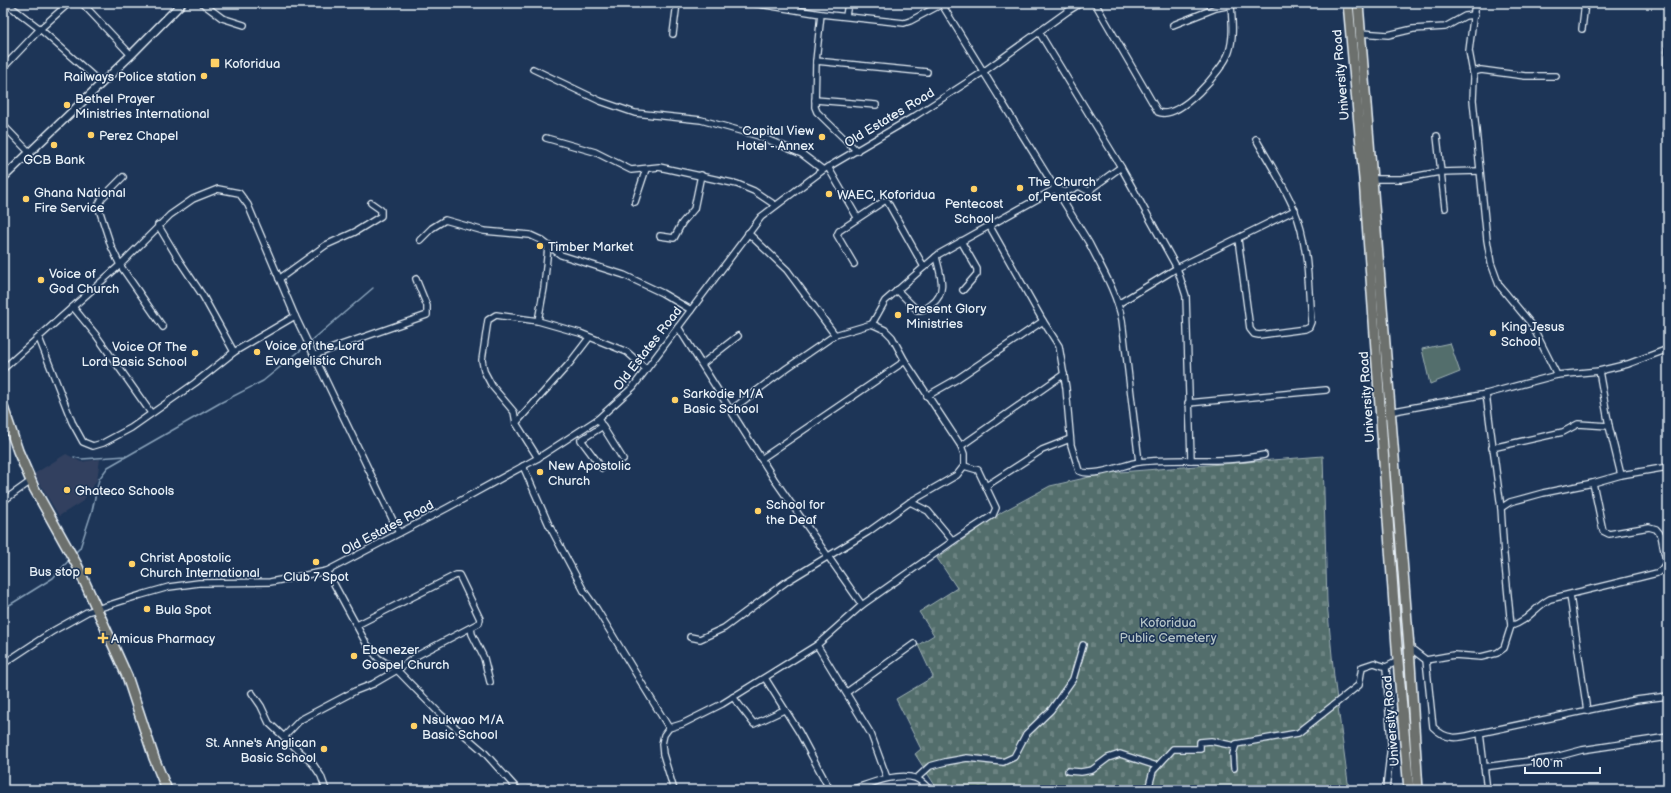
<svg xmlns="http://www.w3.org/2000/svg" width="1671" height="793" viewBox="0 0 1671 793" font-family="'Balsamiq Sans',sans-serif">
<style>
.built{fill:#32415f}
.cemetery{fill:url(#cemetery-stones);stroke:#9eb0b2}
.pitch{fill:#536e6c;stroke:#9eb0b2}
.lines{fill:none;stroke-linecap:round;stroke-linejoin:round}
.stream{stroke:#89a2ba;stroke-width:1.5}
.minor-casing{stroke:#e8f1f8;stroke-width:8}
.tertiary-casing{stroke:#e8f1f8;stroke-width:10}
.primary-casing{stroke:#e8f1f8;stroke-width:12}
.trunk-casing{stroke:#e8f1f8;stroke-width:12}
.minor{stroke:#1d3557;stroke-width:5.5}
.tertiary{stroke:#1d3557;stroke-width:7}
.primary{stroke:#6c706d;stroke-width:9}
.trunk{stroke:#6c706d;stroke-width:9}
.poi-dot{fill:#ffd166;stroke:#1d3557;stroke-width:1.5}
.labels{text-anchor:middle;stroke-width:3;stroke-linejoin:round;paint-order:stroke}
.poi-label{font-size:13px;fill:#e8f1f8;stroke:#1d3557;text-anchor:start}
.street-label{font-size:13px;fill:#e8f1f8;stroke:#1d3557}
.park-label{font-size:13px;fill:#b4c3c7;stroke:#1d3557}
</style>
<defs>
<pattern id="cemetery-stones" width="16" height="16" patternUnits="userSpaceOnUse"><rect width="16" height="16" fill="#536e6c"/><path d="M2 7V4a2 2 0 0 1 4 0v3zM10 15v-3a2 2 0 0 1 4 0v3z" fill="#6c8382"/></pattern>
</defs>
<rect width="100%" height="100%" fill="#1d3557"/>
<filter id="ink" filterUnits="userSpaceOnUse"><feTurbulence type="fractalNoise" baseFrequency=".025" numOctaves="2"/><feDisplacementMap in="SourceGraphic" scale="8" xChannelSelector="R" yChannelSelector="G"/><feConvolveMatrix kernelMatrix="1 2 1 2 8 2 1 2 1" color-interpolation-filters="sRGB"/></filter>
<g filter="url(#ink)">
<polygon class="built" points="66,454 81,462 100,459 97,480 83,501 59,516 34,474"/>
<polygon class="cemetery" points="1323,456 1327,602 1334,677 1349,790 938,790 915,754 921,749 896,699 933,677 918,645 934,635 919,612 957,588 937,558 1002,512 1050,486 1107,473"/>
<polygon class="pitch" points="1450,343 1460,372 1430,384 1422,349"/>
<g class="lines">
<g class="stream">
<polyline points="310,342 373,288"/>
<polyline points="74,457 82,459 126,456"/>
<polyline points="75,553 80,548 92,511 99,479 108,467 220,403 263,381 307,345"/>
<polyline points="3,609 53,578 70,559"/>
</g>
<g class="minor-casing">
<g id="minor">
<polyline points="6,3 40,29 101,83"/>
<polyline points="82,3 131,55"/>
<polyline points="202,3 222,18 244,25"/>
<polyline points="753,3 821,14 904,23 910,21 942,4"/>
<path d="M 941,3 L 1089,243 C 1101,267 1117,293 1122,320 L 1139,462"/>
<path d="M 1095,3 L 1158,112 C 1179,121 1223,70 1229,52 C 1234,37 1232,20 1231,5"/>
<polyline points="1475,3 1469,51 1474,78 1473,100 1487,240 1491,263 1499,285 1532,325 1557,375"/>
<polyline points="821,14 816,61 815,107 817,112 857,151"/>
<polyline points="846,16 848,3"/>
<polyline points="1173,25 1216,8 1231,5 1232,3"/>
<polyline points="1582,29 1585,3"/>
<polyline points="1039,32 1121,167 1177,268 1186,296 1191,460"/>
<polyline points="1360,33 1388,35 1413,29 1445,27 1465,16 1475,15"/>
<polyline points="673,34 677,3"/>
<polyline points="1668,42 1666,127 1668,137"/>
<polyline points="816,61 927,72"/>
<polyline points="3,68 40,29 69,3"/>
<polyline points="533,69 600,101 635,113 701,120 759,136 802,154 823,170"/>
<polyline points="1473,72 1481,70 1525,76 1556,76"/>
<polyline points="815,100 876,105"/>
<polyline points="3,125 29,152"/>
<polyline points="1437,136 1445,208"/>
<polyline points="546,138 595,152 631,170 659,167 737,184 754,191 775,205"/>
<polyline points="828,167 857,217"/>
<polyline points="123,177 102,198 98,206 111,246 120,265 163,327"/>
<polyline points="1370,179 1401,179 1440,172 1480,171"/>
<polyline points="635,202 646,169"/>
<polyline points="158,225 179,260 203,296 234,352"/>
<path d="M 989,225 L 1043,321 L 1059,346 L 1066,388 L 1071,445 L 1079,471 C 1094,478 1122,465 1139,462 C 1181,457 1223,464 1264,455"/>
<polyline points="748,233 787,270 835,335"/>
<polyline points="660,236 674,238 682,223 694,209 701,175"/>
<path d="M 1238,239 L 1250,329 L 1254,334 L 1259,335 L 1305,329 L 1309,327 L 1311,322 C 1308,285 1309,244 1294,209 C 1284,185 1269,162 1256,139"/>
<polyline points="420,240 432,228 445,220 484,231 530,235 541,240 561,255 624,275 662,293 691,310"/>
<polyline points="961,241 977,269 977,274 963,290"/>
<polyline points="854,264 837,235 839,231 884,201 887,201 924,267"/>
<polyline points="279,279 326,245 355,232 381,216 381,210 371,203"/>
<path d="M 897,290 L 917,310 C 924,310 927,308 932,304 C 948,292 940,274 936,257"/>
<polyline points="1118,304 1177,268 1295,210"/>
<polyline points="73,307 96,335 151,413"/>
<polyline points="538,321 544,288 548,247"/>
<polyline points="872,324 885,301 939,254 1055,189 1066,192 1079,186 1090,192 1092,188 1121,167"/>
<polyline points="678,327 774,479 862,605"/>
<polyline points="39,338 72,422 83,442 93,446 103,443 131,428 195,383 234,352 295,316"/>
<polyline points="315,355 341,345 427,315 427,306 416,279"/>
<polyline points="702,364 738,336"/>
<polyline points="3,369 120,265 170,215 193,199 218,189 239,193 248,205 295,316 399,533"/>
<polyline points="1599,371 1609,426 1621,475"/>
<polyline points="1486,394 1501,508 1504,555 1511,626"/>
<polyline points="927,396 957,379 1043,321"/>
<polyline points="1188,403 1326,390"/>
<polyline points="1389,412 1486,394 1557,375 1599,371 1628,364 1668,349"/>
<polyline points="598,419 623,459"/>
<polyline points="516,423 569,364 589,338"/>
<polyline points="961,446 1064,374"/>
<polyline points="1492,448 1563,432 1578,424 1609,426"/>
<polyline points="538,458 516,423 514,412 492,386 484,371 482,360 488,320 496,315 538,321 580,333 627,352 646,369"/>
<polyline points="761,459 905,361"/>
<polyline points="523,466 549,525 584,591 596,608 669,728"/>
<polyline points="602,468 581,440 603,426"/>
<polyline points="986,486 1042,450 1070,439"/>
<polyline points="3,501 31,481"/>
<polyline points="910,502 928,511 953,541"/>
<polyline points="1501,508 1510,502 1543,493 1593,483 1621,475 1668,467"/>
<polyline points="327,571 366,643 378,658 397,670 440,714 483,751 518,790"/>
<polyline points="1570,595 1587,711"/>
<polyline points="471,628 472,634 484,658 490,682"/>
<polyline points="690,637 700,639 724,628 786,582 868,532 910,502 957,475 964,466 964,454 961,446 905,361 892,337 885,330 872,324 835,335 787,368 731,410"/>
<polyline points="817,645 871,734 887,778"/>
<path d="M 1409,647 L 1426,660 L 1433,727 C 1449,743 1461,737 1480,733"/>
<path d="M 1426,660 L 1454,655 L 1481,657 L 1497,653 L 1504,648 L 1511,626 C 1528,621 1535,607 1550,599 L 1641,577 L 1657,573 L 1662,569 L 1666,563 L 1665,556 L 1661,535 L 1656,529 L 1649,527 L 1609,534 L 1603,531 L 1593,483"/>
<polyline points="3,664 53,631 87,612 141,595 169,587 199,583 270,582 327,571 447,508 538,458 598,419 633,387 761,217 823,170 915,116 983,72 1068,11 1081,3"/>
<polyline points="765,678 799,732 830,790"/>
<polyline points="847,692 914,644"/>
<polyline points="252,693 261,706 269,723 313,764 321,776 326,790"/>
<polyline points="733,697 754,724 784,710"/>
<polyline points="284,737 300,720 355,691 373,684 397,670 418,655 479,623 480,619 461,579 459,575 456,575 357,625"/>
<polyline points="1484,767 1552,758 1582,750 1668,737"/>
<polyline points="1234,768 1233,754 1236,744 1298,733 1359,685 1362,667 1374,663 1386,667 1398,661"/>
<polyline points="1068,771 1081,772 1092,770 1108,758 1120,754 1157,766"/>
<polyline points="917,778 930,766 945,762 967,758 1003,762 1014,757 1026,734 1051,710 1073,679 1083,645"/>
<polyline points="530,790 554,790"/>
<polyline points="674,790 663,754 662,744 664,735 669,728 682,724 722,704 817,645 862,605 953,541 993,515 996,508 978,470 964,466"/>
<path d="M 851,790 C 869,784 897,772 915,778 C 921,780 926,786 930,790"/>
<polyline points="1148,790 1153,771 1173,749 1200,749 1200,742 1211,741 1235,746"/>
<polyline points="1386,790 1391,744 1386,667"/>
<polyline points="1487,790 1480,733 1636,700 1668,696"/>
</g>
</g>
<g class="tertiary-casing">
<polyline id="tertiary" points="3,178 131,55 182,3"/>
</g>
<g class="primary-casing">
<polyline id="primary" points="3,407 18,451 34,488 77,565 127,676 154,758 167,790"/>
</g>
<g class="trunk-casing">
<g id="trunk">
<polyline points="1348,3 1364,179 1398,661 1409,790"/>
<polyline points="1358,3 1409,647 1418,790"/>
</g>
</g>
<use href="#minor" class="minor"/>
<use href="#tertiary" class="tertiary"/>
<use href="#primary" class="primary"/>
<use href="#trunk" class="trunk"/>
</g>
</g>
<g class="poi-dot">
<rect x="210" y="58" width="10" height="10" rx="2"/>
<circle cx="204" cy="76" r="4"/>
<circle cx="67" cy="105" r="4"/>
<circle cx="91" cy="135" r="4"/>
<circle cx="822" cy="137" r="4"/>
<circle cx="54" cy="145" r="4"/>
<circle cx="1020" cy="188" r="4"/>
<circle cx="974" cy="189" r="4"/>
<circle cx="829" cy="194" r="4"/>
<circle cx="26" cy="199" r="4"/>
<circle cx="540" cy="246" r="4"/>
<circle cx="41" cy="280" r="4"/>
<circle cx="898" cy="315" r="4"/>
<circle cx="1493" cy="333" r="4"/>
<circle cx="257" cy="352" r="4"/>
<circle cx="195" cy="353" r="4"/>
<circle cx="675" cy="400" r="4"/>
<circle cx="540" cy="472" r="4"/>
<circle cx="67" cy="490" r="4"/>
<circle cx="758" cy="511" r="4"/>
<circle cx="316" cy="562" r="4"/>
<circle cx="132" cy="564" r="4"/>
<rect x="84" y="567" width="8" height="8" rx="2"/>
<circle cx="147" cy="609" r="4"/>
<path d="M101 632h4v4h4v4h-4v4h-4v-4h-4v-4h4z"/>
<circle cx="354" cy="656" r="4"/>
<circle cx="414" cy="726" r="4"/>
<circle cx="324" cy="749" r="4"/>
</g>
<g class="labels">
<g class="poi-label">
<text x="224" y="68">Koforidua</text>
<text x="196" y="81" text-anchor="end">Railways Police station</text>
<text x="75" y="103">Bethel Prayer<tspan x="75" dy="15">Ministries International</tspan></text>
<text x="814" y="135" text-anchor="end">Capital View<tspan x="814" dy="15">Hotel - Annex</tspan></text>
<text x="99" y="140">Perez Chapel</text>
<text x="54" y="164" text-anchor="middle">GCB Bank</text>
<text x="1028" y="186">The Church<tspan x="1028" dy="15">of Pentecost</tspan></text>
<text x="34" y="197">Ghana National<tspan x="34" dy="15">Fire Service</tspan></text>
<text x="837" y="199">WAEC, Koforidua</text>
<text x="974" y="208" text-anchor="middle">Pentecost<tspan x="974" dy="15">School</tspan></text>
<text x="548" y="251">Timber Market</text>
<text x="49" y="278">Voice of<tspan x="49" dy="15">God Church</tspan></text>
<text x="906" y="313">Present Glory<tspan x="906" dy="15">Ministries</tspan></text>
<text x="1501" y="331">King Jesus<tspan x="1501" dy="15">School</tspan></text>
<text x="265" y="350">Voice of the Lord<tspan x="265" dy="15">Evangelistic Church</tspan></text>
<text x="187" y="351" text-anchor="end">Voice Of The<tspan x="187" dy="15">Lord Basic School</tspan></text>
<text x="683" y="398">Sarkodie M/A<tspan x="683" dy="15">Basic School</tspan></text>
<text x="548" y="470">New Apostolic<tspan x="548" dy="15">Church</tspan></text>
<text x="75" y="495">Ghateco Schools</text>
<text x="766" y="509">School for<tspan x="766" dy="15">the Deaf</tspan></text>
<text x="140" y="562">Christ Apostolic<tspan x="140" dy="15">Church International</tspan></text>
<text x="80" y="576" text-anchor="end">Bus stop</text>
<text x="316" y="581" text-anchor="middle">Club 7 Spot</text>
<text x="155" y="614">Bula Spot</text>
<text x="111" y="643">Amicus Pharmacy</text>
<text x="362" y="654">Ebenezer<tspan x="362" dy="15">Gospel Church</tspan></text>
<text x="422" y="724">Nsukwao M/A<tspan x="422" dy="15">Basic School</tspan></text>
<text x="316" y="747" text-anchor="end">St. Anne's Anglican<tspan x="316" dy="15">Basic School</tspan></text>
</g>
<g class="street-label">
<text transform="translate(1340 75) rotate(-95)" y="5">University Road</text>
<text transform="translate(889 117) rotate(-31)" y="5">Old Estates Road</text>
<text transform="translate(647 348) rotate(-52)" y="5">Old Estates Road</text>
<text transform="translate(1366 397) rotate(-94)" y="5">University Road</text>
<text transform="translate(387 527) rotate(-28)" y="5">Old Estates Road</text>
<text transform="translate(1390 721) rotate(-95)" y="5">University Road</text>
</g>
<g class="park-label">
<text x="1168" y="627">Koforidua<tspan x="1168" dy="15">Public Cemetery</tspan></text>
</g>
</g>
<rect width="1671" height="793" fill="none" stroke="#1d3557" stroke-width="16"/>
<rect x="8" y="8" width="1655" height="777" fill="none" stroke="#e8f1f8" stroke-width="1.5" filter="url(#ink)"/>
<path d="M1525 767v6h75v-6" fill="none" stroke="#e8f1f8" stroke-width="2"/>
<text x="1531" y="767" font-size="12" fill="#e8f1f8" stroke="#1d3557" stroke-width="3" paint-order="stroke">100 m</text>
</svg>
